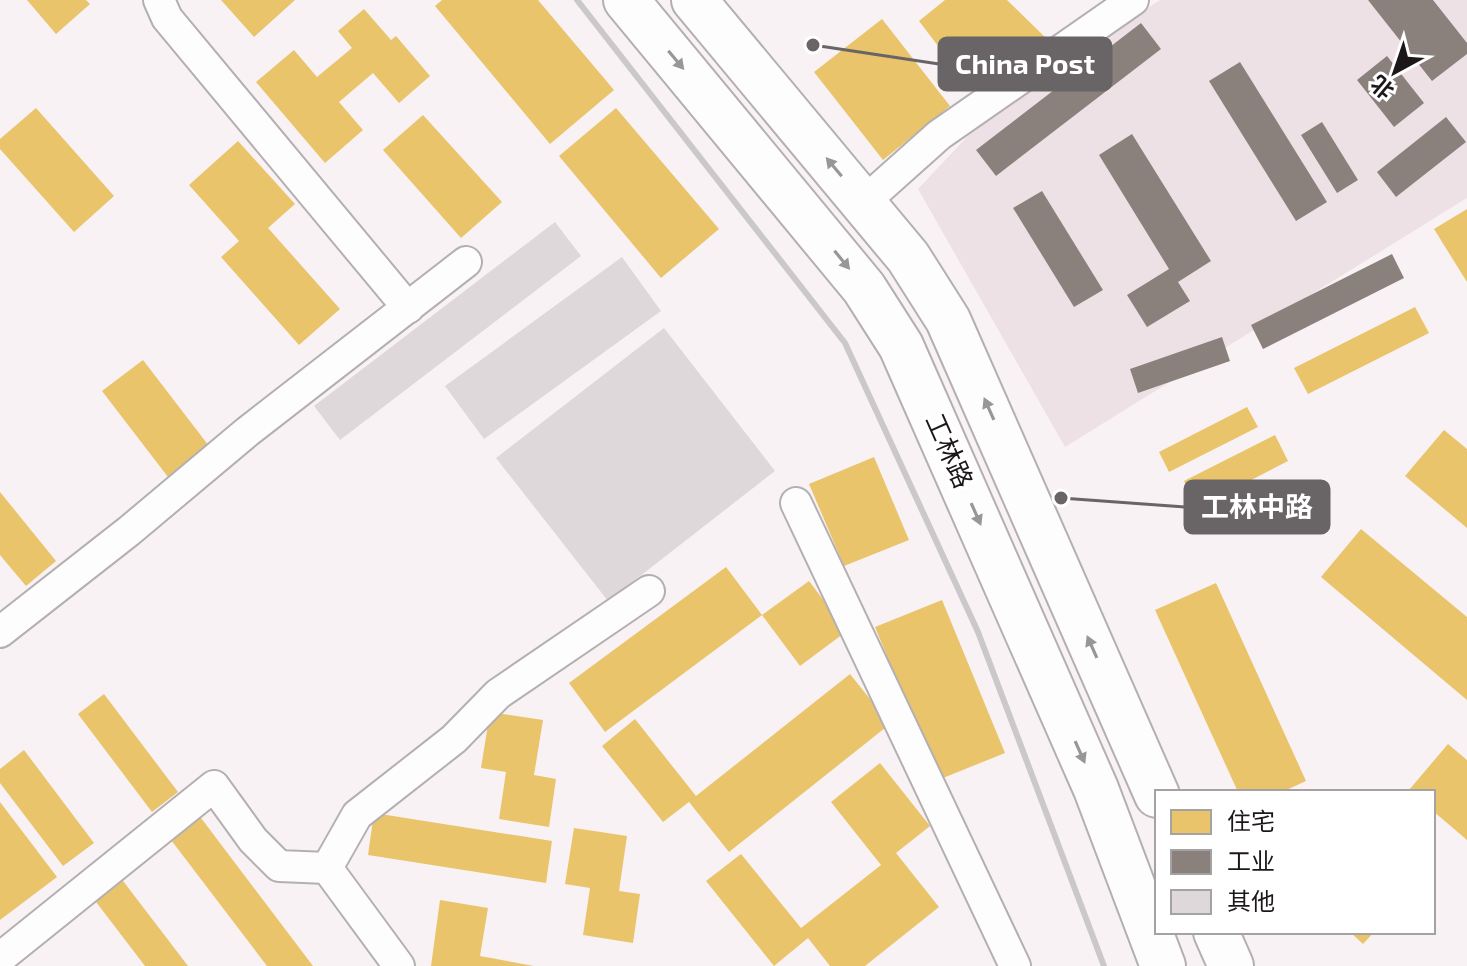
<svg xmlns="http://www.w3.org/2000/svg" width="1467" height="966" viewBox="0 0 1467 966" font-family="'Exo 2','Noto Sans SC',sans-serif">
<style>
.built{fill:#eee1e6}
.homes{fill:#e9c46a}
.industry{fill:#8a817c}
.building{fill:#ded8da}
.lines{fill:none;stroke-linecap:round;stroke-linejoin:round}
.minor-casing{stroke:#b4afb1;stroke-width:34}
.highway-casing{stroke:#b4afb1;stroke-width:48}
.minor{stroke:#fefdfe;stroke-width:30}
.highway{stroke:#fefdfe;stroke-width:44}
.rail{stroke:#cac8c9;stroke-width:6}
.oneway{fill:#989697}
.labels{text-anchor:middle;stroke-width:8;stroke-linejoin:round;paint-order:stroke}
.street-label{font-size:26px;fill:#1c1719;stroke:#fff}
.leader{fill:none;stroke:#696466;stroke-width:3}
.callout-dot{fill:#696466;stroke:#fff;stroke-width:3}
.callout{fill:#696466;stroke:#696466;stroke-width:3}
.callout-label{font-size:28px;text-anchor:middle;font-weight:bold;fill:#fff}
</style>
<rect width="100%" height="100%" fill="#f9f2f5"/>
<polygon class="built" points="1160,0 1467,0 1467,198 1065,447 918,189 997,105"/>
<g class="homes">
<polygon points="27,0 86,0 90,4 56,34"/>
<polygon points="221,0 295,0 254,37"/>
<polygon points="442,0 538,0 614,90 550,144 435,6"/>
<polygon points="945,0 1007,0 1049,41 977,97 919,21"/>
<polygon points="364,9 391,40 396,36 430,76 399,103 373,73 339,102 363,130 325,163 256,82 294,50 317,77 352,48 338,31"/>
<polygon points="882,19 950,106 883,160 814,72"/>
<polygon points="36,108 114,196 74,232 0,149 0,139"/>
<polygon points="616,108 719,229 661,278 559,156"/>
<polygon points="423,115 502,202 461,238 383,150"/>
<polygon points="238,141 295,204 268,228 340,309 299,345 221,257 239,241 189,185"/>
<polygon points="1467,209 1467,282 1434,229"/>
<polygon points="1415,307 1429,333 1308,394 1294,368"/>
<polygon points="143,360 209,446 168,477 102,391"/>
<polygon points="1247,407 1258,427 1169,472 1159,452"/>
<polygon points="1444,430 1467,449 1467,528 1405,476"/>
<polygon points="1275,435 1288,461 1197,508 1184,481"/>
<polygon points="874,457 909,540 844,566 809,484"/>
<polygon points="0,492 56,561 26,586 0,555"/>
<polygon points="1361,529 1467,617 1467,700 1321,577"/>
<polygon points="726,567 762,615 809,581 847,631 800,666 762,615 605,732 569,683"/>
<polygon points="1216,583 1306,781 1282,792 1238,792 1155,610"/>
<polygon points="942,600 1005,753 938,780 875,627"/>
<polygon points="850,674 890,724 729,852 689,802 663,822 602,746 635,719 696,796"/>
<polygon points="104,694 178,792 152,812 78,714"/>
<polygon points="490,712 543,720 534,775 556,779 549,827 499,819 506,772 481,768"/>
<polygon points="1448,744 1467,760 1467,840 1433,811 1433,792 1411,792 1409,790"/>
<polygon points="24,750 94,843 63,866 0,783 0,769"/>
<polygon points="880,763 930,826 896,853 939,907 865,966 830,966 808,938 774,966 706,881 741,854 801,928 881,865 831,802"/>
<polygon points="0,802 57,877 0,920"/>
<polygon points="374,813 552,841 546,883 368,855"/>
<polygon points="198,814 313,966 267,966 168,836"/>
<polygon points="574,828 627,836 619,891 640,894 633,943 583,935 590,888 565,884"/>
<polygon points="120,877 188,966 145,966 93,898"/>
<polygon points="440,900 488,908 480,956 534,966 431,966"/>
<polygon points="1350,932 1374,932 1363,944"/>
</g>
<g class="industry">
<polygon points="1368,0 1433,0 1467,43 1467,54 1432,81"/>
<polygon points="1141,23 1161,49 996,176 976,150"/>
<polygon points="1387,56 1424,103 1394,127 1357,80"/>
<polygon points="1240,62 1327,202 1296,221 1209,81"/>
<polygon points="1446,117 1466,142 1396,197 1377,172"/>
<polygon points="1322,122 1358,180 1337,193 1301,135"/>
<polygon points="1132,134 1211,261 1178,282 1190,301 1147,327 1127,295 1169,269 1099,155"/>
<polygon points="1042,191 1103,290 1074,307 1013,208"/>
<polygon points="1392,254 1404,278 1263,349 1251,325"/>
<polygon points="1222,337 1230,361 1138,393 1130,369"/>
</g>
<g class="building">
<polygon points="555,222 581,256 340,440 314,406"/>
<polygon points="622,257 661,311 484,439 445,386"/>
<polygon points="664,328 775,471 608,601 496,458"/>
</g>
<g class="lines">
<g class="minor-casing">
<g id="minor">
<polyline points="159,0 167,18 408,308"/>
<polyline points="864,202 939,135 1133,0"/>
<polyline points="796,503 1015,966"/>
<polyline points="0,632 129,531 247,432 466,262"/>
<polyline points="0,958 214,786 253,840 279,866 327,868"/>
<polyline points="399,966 327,868 357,815 454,739 498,694 649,591"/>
</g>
</g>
<g class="highway-casing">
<g id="highway">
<polyline points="626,0 864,288 901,346 1096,789 1163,966"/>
<polyline points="694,0 908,257 948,320 1157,795"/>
<polyline points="1216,932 1231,966"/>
</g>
</g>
<use href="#minor" class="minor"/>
<use href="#highway" class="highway"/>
<polyline class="rail" points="577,0 845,343 978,632 1104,966"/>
</g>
<defs><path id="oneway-solid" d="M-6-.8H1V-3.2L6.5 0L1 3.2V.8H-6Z" transform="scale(2)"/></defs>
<g class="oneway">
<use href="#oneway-solid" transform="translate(676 60) rotate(50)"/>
<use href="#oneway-solid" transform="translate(834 167) rotate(-130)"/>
<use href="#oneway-solid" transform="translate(842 260) rotate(51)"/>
<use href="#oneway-solid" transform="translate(989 409) rotate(-114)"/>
<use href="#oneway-solid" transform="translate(976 514) rotate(66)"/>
<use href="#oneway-solid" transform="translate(1092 647) rotate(-114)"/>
<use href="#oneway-solid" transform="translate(1080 752) rotate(66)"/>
</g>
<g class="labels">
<g class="street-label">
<text transform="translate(949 451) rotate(66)" y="9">工林路</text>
</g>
</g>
<path class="leader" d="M813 45L939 64M1061 498L1185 507"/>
<g class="callout-dot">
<circle cx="813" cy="45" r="8"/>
<circle cx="1061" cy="498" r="8"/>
</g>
<g class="callout">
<rect x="939" y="38" width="172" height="52" rx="8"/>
<rect x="1185" y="481" width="144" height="52" rx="8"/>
</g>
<g class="callout-label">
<text x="1025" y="74">China Post</text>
<text x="1257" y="517">工林中路</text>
</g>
<rect x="1155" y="790" width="280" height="144" fill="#ffffff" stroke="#a4a2a3" stroke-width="2"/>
<rect x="1171" y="810" width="40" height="24" fill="#e9c46a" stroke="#a4a2a3" stroke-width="2"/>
<text x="1227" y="830" font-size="24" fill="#1c1719">住宅</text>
<rect x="1171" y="850" width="40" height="24" fill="#8a817c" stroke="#a4a2a3" stroke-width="2"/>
<text x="1227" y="870" font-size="24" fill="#1c1719">工业</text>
<rect x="1171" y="890" width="40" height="24" fill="#ded8da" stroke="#a4a2a3" stroke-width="2"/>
<text x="1227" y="910" font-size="24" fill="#1c1719">其他</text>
<g transform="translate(1395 72) rotate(220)" stroke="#ffffff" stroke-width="6" paint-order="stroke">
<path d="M0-6L14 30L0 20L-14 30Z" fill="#1c1719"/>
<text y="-12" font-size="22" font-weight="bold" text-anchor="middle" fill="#1c1719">北</text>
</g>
</svg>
